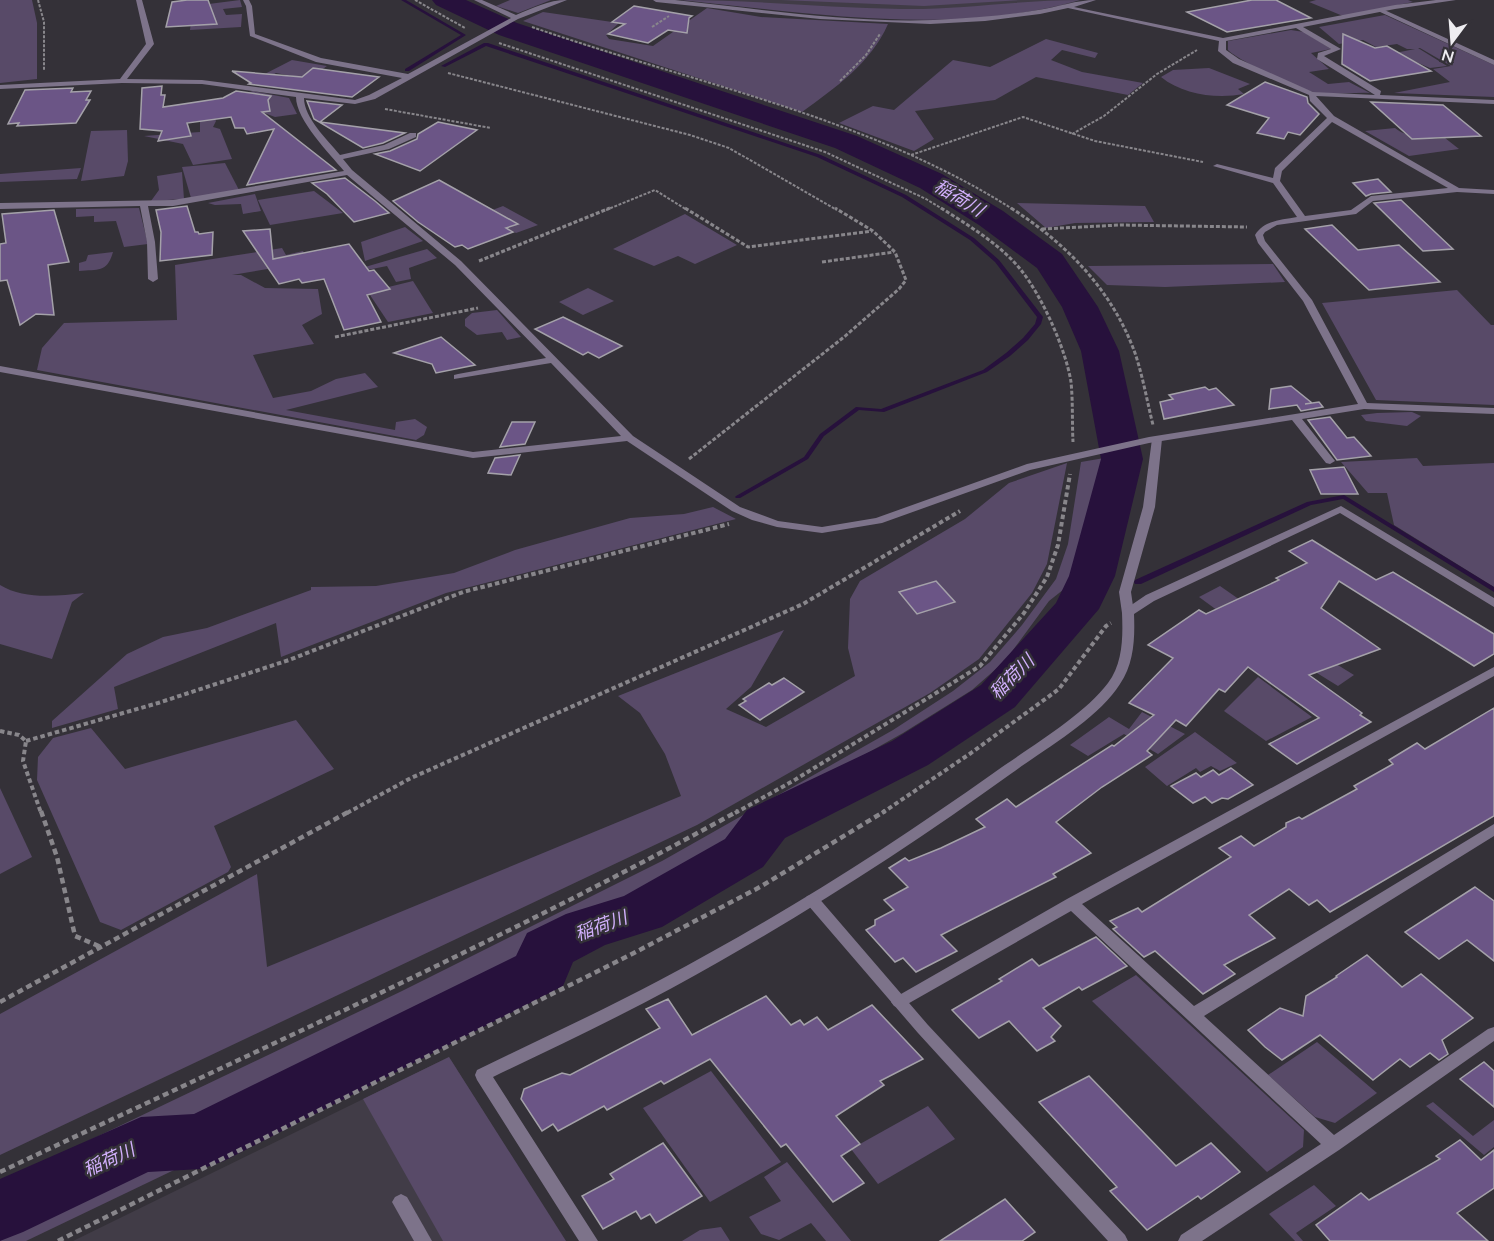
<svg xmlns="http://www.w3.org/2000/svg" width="1494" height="1241" viewBox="0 0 1494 1241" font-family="Mulish,'Noto Sans JP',sans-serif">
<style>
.built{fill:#413c47}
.green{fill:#584a68}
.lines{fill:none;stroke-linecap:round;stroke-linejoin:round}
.stream{fill:#27113c;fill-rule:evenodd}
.river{fill:#27113c;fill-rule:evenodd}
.building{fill:#6b5586;stroke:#a4a1a9;stroke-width:1.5}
.path-far3{stroke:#88868b;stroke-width:2;stroke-dasharray:3 1.5;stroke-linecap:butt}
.path-far2{stroke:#88868b;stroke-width:3;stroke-dasharray:4 2;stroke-linecap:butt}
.path-far1{stroke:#88868b;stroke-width:4;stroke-dasharray:4.5 3;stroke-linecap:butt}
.path{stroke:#88868b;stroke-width:4.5;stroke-dasharray:6 4;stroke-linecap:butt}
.service{fill:#7d738a;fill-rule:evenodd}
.minor{fill:#7d738a;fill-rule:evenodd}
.tertiary{fill:#7d738a;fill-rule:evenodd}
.labels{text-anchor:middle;stroke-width:5;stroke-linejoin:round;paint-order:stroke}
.water-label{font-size:18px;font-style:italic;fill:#d2b0fd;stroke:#343138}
</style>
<rect width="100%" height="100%" fill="#343138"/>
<g class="built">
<polygon points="681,0 1080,0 1061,6 923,19 794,12"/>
<polygon points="449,1057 565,1241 73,1241"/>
</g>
<g class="green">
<polygon points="0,0 32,0 37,23 37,79 0,83"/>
<polygon points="240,0 242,7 223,9 226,15 242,14 241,27 190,30 193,6"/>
<polygon points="510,0 551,0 518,13 496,6"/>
<path d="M 681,0 C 755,0 828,8 901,9 C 961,10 1020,0 1080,0 C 954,37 810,13 681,0 Z"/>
<polygon points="781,0 1021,0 924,6"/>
<polygon points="1316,0 1408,0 1413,2 1343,16 1309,2"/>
<path d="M 707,8 L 761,17 L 888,24 C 871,63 835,88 802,112 L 523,21 L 543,12 L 619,23 L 606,35 L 609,39 L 653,46 Z"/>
<polygon points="1385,15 1494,65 1494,97 1394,93 1450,82 1433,69 1451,66 1420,48 1418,48 1447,66 1430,68 1395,53 1415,49 1407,49 1397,44 1376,47 1363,40 1339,44 1319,27"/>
<path d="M 1291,30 L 1304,32 L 1331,49 L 1311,53 L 1329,69 L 1309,72 L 1328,84 L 1349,82 L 1370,93 C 1352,92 1330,96 1313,92 C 1298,88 1237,60 1228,50 L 1228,41 Z"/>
<polygon points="1046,39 1098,53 1095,58 1062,50 1051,60 1082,72 1143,83 1128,95 1036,77 995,100 915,111 934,139 914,151 839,123 873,106 894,110 953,60 990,67"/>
<polygon points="292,60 327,66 308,79 276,73 256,85 247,83"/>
<path d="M 1209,68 L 1250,84 L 1238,89 L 1244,94 C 1217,99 1183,95 1161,77 L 1173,70 Z"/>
<polygon points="253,91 289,98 297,114 275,117 256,110 247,93"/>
<polygon points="211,112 216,121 213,127 220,129 232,159 193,165 183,144 144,136 200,132 200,114"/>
<path d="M 1395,128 C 1410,139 1409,131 1422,135 C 1434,139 1431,140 1445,138 L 1459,149 L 1409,156 L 1365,131 Z"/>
<polygon points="127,130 128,161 124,176 81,181 91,131"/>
<polygon points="225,163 239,190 191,198 182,167"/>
<polygon points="81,168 77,179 0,182 0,174"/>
<polygon points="182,172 184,199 151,201 159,190 157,176"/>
<polygon points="314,191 343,213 270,225 258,200"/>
<polygon points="255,194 261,211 243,214 241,204 215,205 208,203"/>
<polygon points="1017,203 1145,206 1154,222 1075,223 1046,228"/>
<polygon points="503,206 538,225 516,233 507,228 515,225 469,219"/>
<polygon points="139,208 148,244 124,247 116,221 94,222 94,216 76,217 76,209"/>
<polygon points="685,214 737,245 695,264 678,256 654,266 613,249"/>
<polygon points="405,227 423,241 365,261 361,242"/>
<polygon points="282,248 286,255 303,251 309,262 232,275 241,275 265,288 318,289 322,314 302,325 314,344 253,355 273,398 311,391 336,379 365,373 378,387 286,410 395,430 396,422 415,419 427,427 424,435 416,440 37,370 42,348 64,323 177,320 175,265"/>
<polygon points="427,249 437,258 409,268 411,279 396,282 387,266 367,270 365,267"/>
<path d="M 113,252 C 107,273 99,269 79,271 L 79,263 L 86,261 L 88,255 Z"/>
<polygon points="1273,264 1285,282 1165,287 1107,285 1088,266"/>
<polygon points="413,281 433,313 388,322 368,292"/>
<polygon points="588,288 614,301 583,315 559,302"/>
<polygon points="1457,290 1491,325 1494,325 1494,405 1376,400 1322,303"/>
<polygon points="497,310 521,337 507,340 502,332 477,335 465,326 465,319 472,313"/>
<polygon points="1412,412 1421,416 1407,426 1366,421 1361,415 1377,413"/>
<polygon points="1116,456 1118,459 1078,578 1049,601 1005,661 972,690 903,733 765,811 688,871 624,898 566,928 529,943 523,968 371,1041 207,1131 181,1122 144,1122 0,1191 0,1183 402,991 662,861 893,730 953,691 990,662 1022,625 1056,579 1068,544 1081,462"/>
<polygon points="1417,458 1423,466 1494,463 1494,587 1394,525 1387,493 1368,493 1341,462"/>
<polygon points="1067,463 1047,564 1032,593 979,659 930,693 697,825 0,1155 0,1014 257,874 267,967 681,796 665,754 640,713 618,696 784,630 751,687 726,709 766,727 855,676 848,648 850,599 860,581 965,519 1009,483"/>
<polygon points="713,507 736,519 446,593 281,657 276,623 114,687 118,709 52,728 52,721 127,654 163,637 207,628 311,590 311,587 376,586 454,573 515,550 630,518 684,514"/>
<path d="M 0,585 C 24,600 57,596 84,593 L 72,602 L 52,659 L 0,644 Z"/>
<polygon points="1220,586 1299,641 1255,638 1199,597"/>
<polygon points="1307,646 1354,675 1338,686 1291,657"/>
<polygon points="1258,677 1312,717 1266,741 1224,711"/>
<polygon points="1142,712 1185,734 1158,754 1124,734 1088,756 1070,745 1109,717 1129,729"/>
<polygon points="296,720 334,769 214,826 231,867 228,872 121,930 100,922 37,780 38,757 53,738 91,728 125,769"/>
<polygon points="1195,732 1237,763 1220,771 1211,766 1200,772 1196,768 1167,786 1145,767"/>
<polygon points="0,788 32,857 0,874"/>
<polygon points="1136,975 1304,1130 1303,1147 1267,1172 1092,1001"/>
<polygon points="1317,1042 1377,1093 1335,1123 1315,1117 1268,1075"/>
<polygon points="449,1057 566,1241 443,1241 363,1099"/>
<polygon points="711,1071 781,1162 710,1202 643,1108"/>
<polygon points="1433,1102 1473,1136 1494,1120 1494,1147 1484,1155 1426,1106"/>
<polygon points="928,1106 955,1139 878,1184 851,1149"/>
<polygon points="197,1159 26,1241 0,1241 0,1228 138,1162"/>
<polygon points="787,1162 851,1241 826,1241 811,1223 779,1240 761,1234 749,1217 781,1201 764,1177"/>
<polygon points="1314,1185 1336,1206 1296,1233 1303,1241 1295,1241 1269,1214"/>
<polygon points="721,1227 730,1241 682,1241 700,1230"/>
</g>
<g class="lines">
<g class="stream">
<polygon points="401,0 406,0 466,35 409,71 405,71 405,69 461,35"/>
<polygon points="484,43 488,43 821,155 906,195 974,238 999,260 1043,317 1041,324 1028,340 1010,356 987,372 884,412 859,410 824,436 808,459 740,498 736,498 735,497 736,496 804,457 820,434 856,407 881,409 983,370 1006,353 1023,338 1035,324 1037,317 995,262 970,240 902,197 817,157 486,46 445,67 441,66"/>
<polygon points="1344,495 1494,587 1494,592 1343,499 1311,505 1141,584 1135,584 1134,582 1135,580 1307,502"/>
</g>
<polygon class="river" points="432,0 466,0 517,23 857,136 942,174 1003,211 1062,254 1098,307 1119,351 1143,459 1115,576 1099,609 1015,707 928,765 785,838 763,867 662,927 605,945 573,962 563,986 224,1161 201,1169 148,1172 23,1232 0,1241 0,1179 141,1117 194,1114 516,956 527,933 566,914 624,896 725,839 747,810 892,741 981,685 1056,603 1069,576 1101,459 1081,351 1062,307 1037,268 979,225 920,188 835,148 499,35 436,5"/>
</g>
<g class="building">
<polygon points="187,0 208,0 217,24 166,27 172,2"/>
<polygon points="1252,0 1276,0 1311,18 1227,32 1187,12"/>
<polygon points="634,6 692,16 689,18 687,33 668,30 648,43 608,34 625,24 612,22"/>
<polygon points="1343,34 1375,48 1387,46 1431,71 1370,81 1342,64"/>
<polygon points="313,68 379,77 352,97 249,84 251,83 232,71 302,77"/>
<polygon points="1265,82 1307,97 1308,103 1319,114 1300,135 1288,132 1284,139 1257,133 1269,118 1227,105"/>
<polygon points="162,86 161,95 165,95 163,107 223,98 236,91 271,96 268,100 270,111 262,112 336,170 247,185 274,129 247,134 244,128 235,128 231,117 187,123 191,136 158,141 162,131 140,129 142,88"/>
<polygon points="73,88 71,92 91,91 86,100 90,100 76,123 17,126 19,123 8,124 25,90"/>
<polygon points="307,101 342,105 320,122 405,133 383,143 363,148 314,119"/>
<polygon points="1371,102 1443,105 1481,136 1412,139"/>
<polygon points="438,122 477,130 420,171 375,154 390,151 417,139 418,134"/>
<polygon points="345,178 375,201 389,213 354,222 327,194 312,183"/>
<polygon points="1378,179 1391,192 1371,194 1366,196 1353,183"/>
<polygon points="439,180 518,224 506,228 513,232 468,249 462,245 455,247 418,222 393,201"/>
<polygon points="1401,200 1453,249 1423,251 1374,203"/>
<polygon points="187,206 195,232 198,232 199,234 213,232 212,255 160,261 161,232 156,210"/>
<polygon points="54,210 69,262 48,265 54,315 36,314 20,325 7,280 0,281 0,244 6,243 2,214"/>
<polygon points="1332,225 1358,250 1399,245 1440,282 1369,290 1305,229"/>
<polygon points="270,229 273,259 349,244 369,271 374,270 390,289 367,295 381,322 344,330 324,279 302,283 299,279 279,284 243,231"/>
<polygon points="563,317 622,346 599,358 588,352 583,355 535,329"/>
<polygon points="441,337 475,365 436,373 432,364 394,353"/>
<polygon points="1291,386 1312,403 1305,404 1319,402 1323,407 1301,411 1297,405 1269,409 1271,389"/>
<polygon points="1205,387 1209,390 1216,388 1234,405 1164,419 1160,402 1173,399 1169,395"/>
<polygon points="1330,417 1347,438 1354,437 1371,456 1337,460 1308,420"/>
<polygon points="512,422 535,422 525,444 500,447"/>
<polygon points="520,455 511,475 488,473 495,458"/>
<polygon points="1344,467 1358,494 1321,494 1310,470"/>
<polygon points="1312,540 1376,580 1393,572 1494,634 1494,654 1474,666 1339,581 1321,608 1380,649 1309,675 1362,713 1360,715 1371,722 1297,764 1269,744 1319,718 1248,667 1225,692 1219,689 1186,726 1176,720 1147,751 1152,755 1102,787 1056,822 1091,853 1053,874 1056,877 941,935 957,951 916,972 903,958 895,962 866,930 875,925 875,920 894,910 884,900 908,887 889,868 905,858 909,861 941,848 985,827 976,819 1007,799 1016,807 1112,745 1114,746 1154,715 1129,703 1173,658 1148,645 1199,610 1206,614 1279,580 1276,578 1307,563 1289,551"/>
<polygon points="936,581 955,602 917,614 899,592"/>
<polygon points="784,678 804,692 760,720 739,705 746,701 743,699 769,683 772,685"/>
<polygon points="1494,708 1494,816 1330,912 1317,900 1309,905 1289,889 1249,915 1275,938 1224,965 1235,974 1203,994 1155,951 1144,957 1113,929 1117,927 1110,921 1138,908 1142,912 1231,857 1219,848 1241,836 1254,846 1286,827 1286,823 1299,817 1302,819 1357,789 1354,786 1393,764 1389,760 1417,743 1425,749"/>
<polygon points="1231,768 1253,785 1228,799 1222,798 1212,803 1205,797 1193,803 1171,786 1196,773 1201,777 1213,770 1219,775"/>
<polygon points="1475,887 1494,901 1494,961 1467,940 1439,959 1405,932"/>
<polygon points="1096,937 1127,966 1082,990 1079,987 1043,1008 1061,1026 1051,1037 1055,1041 1037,1051 1009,1021 979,1038 952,1010 1002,981 999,979 1032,959 1039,966"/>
<polygon points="1367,955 1402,987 1421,974 1473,1018 1442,1040 1448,1054 1439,1060 1430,1053 1410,1067 1400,1059 1373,1080 1320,1035 1282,1060 1265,1047 1248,1030 1280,1008 1303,1016 1306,996 1337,977 1336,976"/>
<polygon points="766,996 791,1025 800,1020 804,1025 817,1017 828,1030 872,1005 923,1059 880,1081 884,1085 836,1116 860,1144 841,1156 864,1183 833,1202 786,1144 781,1147 710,1059 664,1084 661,1081 607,1110 604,1106 558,1131 553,1124 542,1131 521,1099 524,1089 562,1073 570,1075 660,1028 646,1009 668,999 692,1035"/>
<polygon points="1484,1062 1494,1071 1494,1107 1460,1079"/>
<polygon points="1089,1076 1176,1166 1211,1143 1240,1172 1201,1199 1198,1196 1147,1230 1110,1191 1117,1187 1039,1102"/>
<polygon points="1460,1140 1481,1160 1494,1150 1494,1188 1457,1213 1488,1241 1330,1241 1316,1225 1361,1193 1369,1200 1440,1159 1436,1156"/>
<polygon points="663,1143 702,1196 656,1223 650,1214 641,1219 636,1211 603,1229 582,1196 614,1179 610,1174"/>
<polygon points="1005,1199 1035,1232 1022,1241 940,1241"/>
</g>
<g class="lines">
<g class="path-far3">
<polyline points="38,0 44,22 44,71"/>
<polyline points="415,0 465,28"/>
<path d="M 532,27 C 693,83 868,117 1014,210"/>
<polyline points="652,27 669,16"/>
<polyline points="499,43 825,152 926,199 944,210"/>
<polyline points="448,73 690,135 729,148 837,210"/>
<polyline points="840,81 866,55 880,34"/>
<polyline points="385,109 491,128"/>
<polyline points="1072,134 1104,116 1157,74 1197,50"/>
<polyline points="911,155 1023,117 1095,141 1203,162"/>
<polyline points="606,210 655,190 687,210"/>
</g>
<g class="path-far2">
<polyline points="685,208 748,247 872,231"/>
<path d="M 941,208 C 968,225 1001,245 1021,270 C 1042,296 1066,350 1071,382 C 1073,402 1072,422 1073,442"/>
<path d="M 1011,208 C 1067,244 1112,290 1135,353 C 1143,377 1147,401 1153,425"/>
<polyline points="1042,229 1120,225 1247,227"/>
<polyline points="479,261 610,208"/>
<polyline points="822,262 894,252"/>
<polyline points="335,337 478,308"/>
<polyline points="689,459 844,337 899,289 906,280 895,252 873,231 835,208"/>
</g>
<g class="path-far1">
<polyline points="0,731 19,735 26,741 23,761 41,813"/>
<polyline points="26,741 158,703 289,660 463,592 729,524"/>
<polyline points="347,813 411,778 803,604 960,511"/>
<polyline points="735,813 793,781 980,666 1024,613 1047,577 1058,545 1070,474"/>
<polyline points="882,813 971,753 1059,689 1106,626 1111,623"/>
</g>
<g class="path">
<polyline points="41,811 57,857 75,936 101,947"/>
<polyline points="0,1002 350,811"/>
<path d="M 0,1172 C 247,1055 498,943 738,811"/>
<polyline points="58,1241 630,955 760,887 885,811"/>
</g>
<g class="service">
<polygon points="1380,8 1494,60 1494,65 1378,11 1377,10"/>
<polygon points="1157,436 1162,439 1155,507 1131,592 1134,613 1128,617 1122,613 1119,592 1143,507 1152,439"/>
<polygon points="401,1194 407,1197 432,1241 414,1241 392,1202 395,1197"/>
</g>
<g class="minor">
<path d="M 136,0 L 142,0 L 154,44 L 127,79 L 202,80 L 355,100 L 369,95 L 402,78 L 316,62 L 250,36 L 246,6 L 243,0 L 249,0 L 252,6 L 255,34 L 321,58 L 408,74 L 511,18 L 474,0 L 482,0 L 516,15 C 533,8 548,0 567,0 L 518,19 L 375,99 L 355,104 L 304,98 C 304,118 327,139 340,155 L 384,145 L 410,133 L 416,133 L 416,137 L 389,149 L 343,159 L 352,170 L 461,261 L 633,436 L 740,507 L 778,521 L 822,527 L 876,518 L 1027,464 L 1149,437 L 1358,404 L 1303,301 L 1258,243 L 1255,235 C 1264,220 1281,220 1297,217 L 1273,183 L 1213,166 L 1217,164 L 1273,178 L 1275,168 L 1327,118 L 1310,101 L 1309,95 L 1233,63 L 1218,51 L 1219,41 L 1068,8 L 1040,14 L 985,21 L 930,24 L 820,19 L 656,2 L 653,0 L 675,0 C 760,9 848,23 934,20 C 969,18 1004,16 1038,10 C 1058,7 1076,0 1096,0 L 1074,7 L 1223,38 L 1395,5 L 1436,0 L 1456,0 L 1395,9 L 1303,27 L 1341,49 L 1324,56 L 1381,91 L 1380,95 L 1494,100 L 1494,104 L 1316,96 L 1334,116 L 1459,188 L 1494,190 L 1494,194 L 1457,192 L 1373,201 L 1356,214 L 1277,225 L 1265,232 L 1263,235 L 1265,241 L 1312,300 L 1367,403 L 1494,408 L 1494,414 L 1364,409 L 1302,419 L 1335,461 L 1330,464 L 1326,463 L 1292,420 L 1149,443 L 1030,470 L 882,523 L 822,533 L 777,527 L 752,520 L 732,511 L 627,441 L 473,458 L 0,372 L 0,366 L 473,452 L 621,436 L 551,363 L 454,379 L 454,375 L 458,374 L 546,358 L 455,265 L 347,175 L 173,206 L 148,206 L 155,242 L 158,279 L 153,282 L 148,279 L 147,242 L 140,206 L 0,209 L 0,203 L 173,200 L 344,171 C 330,154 296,120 296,97 L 202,84 L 122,83 L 0,89 L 0,85 L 120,79 L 146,44 ZM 1296,28 L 1331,49 L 1318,53 L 1317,59 L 1375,95 L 1313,92 L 1239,59 L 1226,50 L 1226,41 ZM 1332,122 L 1448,188 L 1371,196 L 1351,210 L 1305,216 L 1280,181 L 1282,171 Z"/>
<path d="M 1341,506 L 1494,598 L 1494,607 L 1340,513 L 1154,601 L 1134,614 C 1135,639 1134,663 1120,684 C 1099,718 1045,749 1012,773 C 904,851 790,924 672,988 C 613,1020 553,1048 493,1077 L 598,1241 L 579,1241 L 477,1080 L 475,1075 L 477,1070 C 538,1040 600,1012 660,980 C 776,919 888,848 995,772 C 1030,747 1083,716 1108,683 C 1123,663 1123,637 1122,613 L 1124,610 L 1146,595 Z"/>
<polygon points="1494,667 1494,676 1082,904 1194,1006 1494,824 1494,836 1204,1016 1334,1135 1488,1029 1494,1027 1494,1041 1339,1150 1202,1241 1178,1241 1181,1235 1321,1144 1071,911 904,1006 899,1008 894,1006 891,1002 894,998 1067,899"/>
</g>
<polygon class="tertiary" points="812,895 817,896 928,1025 1125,1235 1128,1241 1108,1241 918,1033 807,904 805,900 807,896"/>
</g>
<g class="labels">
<g class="water-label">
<text transform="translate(959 198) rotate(31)" y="6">稲荷川</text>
<text transform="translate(1012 677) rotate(-45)" y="6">稲荷川</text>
<text transform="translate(601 926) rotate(-20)" y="6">稲荷川</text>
<text transform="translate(109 1160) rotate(-25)" y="6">稲荷川</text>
</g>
</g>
<g transform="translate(1452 42) rotate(196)" stroke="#343138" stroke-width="4.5" paint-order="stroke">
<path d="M0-4.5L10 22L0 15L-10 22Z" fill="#eeedf1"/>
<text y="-9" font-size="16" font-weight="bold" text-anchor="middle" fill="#eeedf1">N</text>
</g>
</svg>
